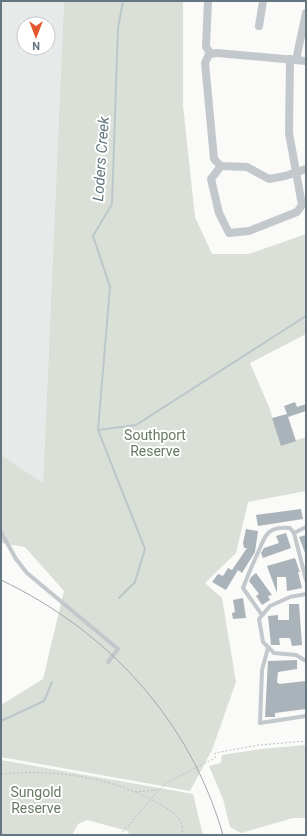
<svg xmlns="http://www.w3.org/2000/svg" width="307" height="836" viewBox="0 0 307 836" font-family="Roboto,sans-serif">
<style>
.built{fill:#e8e9e9;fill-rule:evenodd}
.green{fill:#dadfd7}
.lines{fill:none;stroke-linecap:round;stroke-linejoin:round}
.stream{stroke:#bbc7cb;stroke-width:2}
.building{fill:#aab3b9}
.path{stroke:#bbbfc2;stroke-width:1;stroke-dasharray:2 2;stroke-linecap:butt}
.service{stroke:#c3c8cc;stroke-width:4}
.minor{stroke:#c3c8cc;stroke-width:8}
.tram{stroke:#a2aab0;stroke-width:1}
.labels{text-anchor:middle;stroke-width:4;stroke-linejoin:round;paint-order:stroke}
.park-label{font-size:14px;fill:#687a64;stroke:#fff}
.water-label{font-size:15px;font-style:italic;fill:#60757c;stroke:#fff}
</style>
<rect width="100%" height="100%" fill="#fafaf8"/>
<path class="built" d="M 1,1 L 64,1 L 43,483 L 1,455 ZM 24,24 L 48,24 L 48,48 L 24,48 Z"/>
<g class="green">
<polygon points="64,1 183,1 183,105 195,217 212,254 249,254 306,234 306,334 250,363 269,407 281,445 306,437 306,491 248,502 236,553 205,583 222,598 236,682 212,750 190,791 1,757 1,705 43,679 64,591 25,547 1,543 1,455 43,483"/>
<polygon points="306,745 306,818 293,818 241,833 230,827 223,799 209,766 221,763 222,755 261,749"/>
<polygon points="1,760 193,794 203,835 129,835 128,831 87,820 78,824 72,835 1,835"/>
</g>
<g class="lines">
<g class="stream">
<polyline points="98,430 136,425 306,316"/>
<polyline points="119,598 135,582 145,549 98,430 110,287 93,236 112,204 118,28 123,1"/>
<polyline points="1,721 44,701 52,682"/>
</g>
</g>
<g class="building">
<polygon points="295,402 297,407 306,404 306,411 288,417 296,441 281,446 272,418 287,414 284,406"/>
<polygon points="301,509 303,519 258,526 256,515"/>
<polygon points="246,529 258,531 255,552 242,573 238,570 226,590 212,582 218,574 223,576 228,568 232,570 247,548 244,548 243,543"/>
<polygon points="286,533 291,548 263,558 261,553 264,548 279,543 276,536"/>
<polygon points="306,535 306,553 305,553 299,537"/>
<polygon points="295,558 300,572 298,572 302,588 287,591 286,577 277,577 277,593 267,566"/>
<polygon points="256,573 272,595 268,596 270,600 262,605 256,596 259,594 249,581 251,577"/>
<polygon points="243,598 246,618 233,619 232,613 235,612 233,600"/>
<polygon points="289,604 299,604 302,645 292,646 290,638 279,638 280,645 271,645 268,616 278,615 278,620 289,620"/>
<polygon points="297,660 297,669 278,672 277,682 279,684 306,681 306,709 275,713 275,717 265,717 268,661"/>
</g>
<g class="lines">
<g class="path">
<path d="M 1,774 C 54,769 115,777 161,805 C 168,809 179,815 181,823 C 183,826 182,831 183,835"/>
<polyline points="135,792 157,790"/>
<polyline points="120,835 159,790 168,782 215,758 215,753 259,745 306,741"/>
</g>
<g class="service">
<polyline points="306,527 294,533 306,580"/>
<polyline points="1,532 16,559 27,573 118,649 108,662"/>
<polyline points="306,594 290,597 270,606 259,619 263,642 274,653 296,655 306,661"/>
<path d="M 262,615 L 243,588 C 247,577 251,568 256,557 C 265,538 264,526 290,528 L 294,533"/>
<polyline points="268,648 262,670 260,723 306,716"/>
</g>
<g class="minor">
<polyline points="208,1 206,47 211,54"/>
<polyline points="259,26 263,1"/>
<polyline points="296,60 306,13"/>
<polyline points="306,61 217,53 209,54 205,63 214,159 221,166 247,167 269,179 285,176 306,169"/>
<polyline points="221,166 211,179 219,213 229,233 249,231 297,212 302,205 289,133 290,59"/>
</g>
<path class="tram" d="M 1,580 C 108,631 190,720 223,835"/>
</g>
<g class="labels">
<g class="park-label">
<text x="155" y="440">Southport<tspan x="155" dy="16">Reserve</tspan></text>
<text x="36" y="797">Sungold<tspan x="36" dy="16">Reserve</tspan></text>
</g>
<g class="water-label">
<text transform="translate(101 159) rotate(-86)" y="5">Loders Creek</text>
</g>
</g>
<rect width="307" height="836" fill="none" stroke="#657683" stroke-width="4"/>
<g transform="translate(36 36) rotate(180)"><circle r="19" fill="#ffffff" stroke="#c1c8cd"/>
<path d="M0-3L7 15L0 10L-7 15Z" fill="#e4572e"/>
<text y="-6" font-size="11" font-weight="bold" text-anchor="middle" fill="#657683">N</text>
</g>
</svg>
